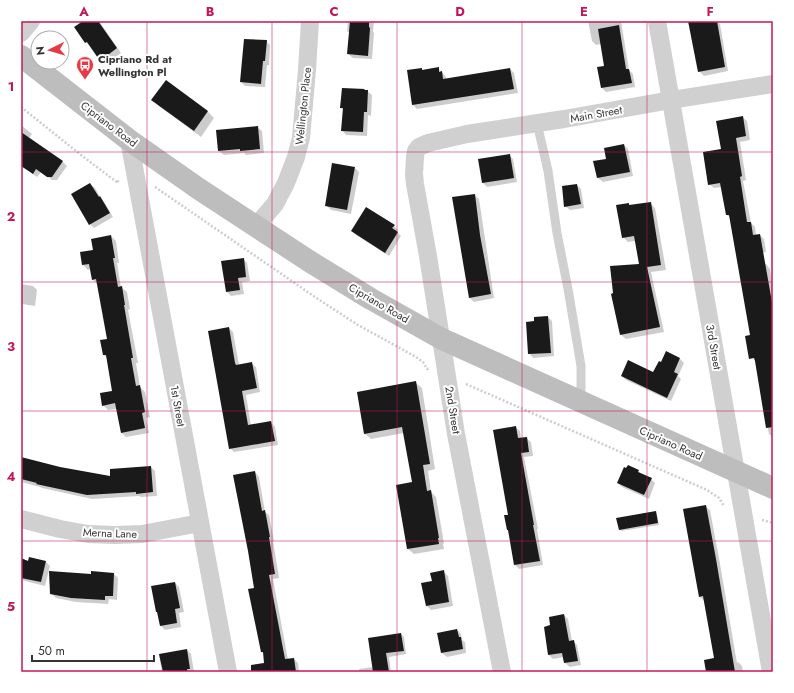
<svg xmlns="http://www.w3.org/2000/svg" width="794" height="693" viewBox="0 0 794 693" font-family="Jost,sans-serif">
<style>
.shadow{fill:#0003}
.building{fill:#1a1a1a}
.lines{fill:none;stroke-linecap:round;stroke-linejoin:round}
.path{stroke:#cdcdcd;stroke-width:2.5;stroke-dasharray:2 2;stroke-linecap:butt}
.lane{stroke:#d0d0d0;stroke-width:9}
.street{stroke:#d0d0d0;stroke-width:18}
.secondary{stroke:#bdbdbd;stroke-width:22}
.grid{fill:none;stroke:#c2185b;stroke-width:1;stroke-opacity:0.55}
.labels{text-anchor:middle;stroke-width:4;stroke-linejoin:round;paint-order:stroke}
.poi-label{font-size:11px;font-weight:bold;fill:#333;stroke:#fff;text-anchor:start}
.street-label{font-size:11px;fill:#333;stroke:#fff}
.neatline{fill:none;stroke:#c2185b;stroke-width:1.5}
.grid-label{font-size:13px;text-anchor:middle;font-weight:bold;fill:#c2185b}
</style>
<rect width="100%" height="100%" fill="#fff"/>
<g class="shadow">
<polygon points="85,21 99,21 121,53 105,64 86,42"/>
<polygon points="348,21 374,21 373,32 374,33 372,59 353,58 348,54 350,33 347,31"/>
<polygon points="588,21 621,21 629,70 633,74 635,87 606,92 602,88 605,66 601,44 596,45 592,41"/>
<polygon points="689,21 717,21 720,24 728,71 704,76 699,71"/>
<polygon points="266,41 270,45 269,65 267,65 265,87 245,86 241,82"/>
<polygon points="438,68 446,77 446,80 510,69 514,73 518,93 417,109 413,105 408,71 421,69 423,70"/>
<polygon points="166,81 208,112 214,118 201,137 159,106 153,100"/>
<polygon points="342,89 364,90 367,91 372,95 371,116 368,115 367,136 346,135 342,130 343,110 341,108"/>
<polygon points="742,117 747,121 750,140 740,142 746,180 743,181 751,223 755,227 756,235 760,235 764,239 766,252 741,256 731,218 727,215 722,187 714,188 709,184 723,150"/>
<polygon points="21,125 32,134 29,138 63,162 67,166 57,180 52,180 41,172 37,177 26,169 21,165"/>
<polygon points="257,127 262,131 264,153 246,155 244,153 224,155 219,151"/>
<polygon points="624,145 628,149 633,176 603,182 598,178 607,160"/>
<polygon points="509,155 513,159 517,182 487,187 483,183"/>
<polygon points="355,168 359,172 351,214 331,210 327,206"/>
<polygon points="90,184 95,188 100,197 104,202 113,217 94,228 90,224"/>
<polygon points="577,185 581,189 584,208 570,210 565,206"/>
<polygon points="474,195 479,199 494,298 474,302 470,298"/>
<polygon points="650,203 655,208 666,270 651,272 664,332 626,339 620,334 640,265 636,241 628,242 623,237 629,204 631,206"/>
<polygon points="394,226 398,230 397,232 401,236 389,256 356,235 352,231"/>
<polygon points="111,236 116,241 119,263 117,263 121,287 127,292 130,309 128,310 138,363 136,363 140,387 145,392 150,417 146,418 149,433 126,437 121,432 117,409 108,410 103,405 113,391 107,358 104,355 108,340 98,284 93,280 91,269 88,270 83,265 81,253 94,251"/>
<polygon points="243,259 247,263 250,281 242,282 244,294 231,296 227,292"/>
<polygon points="766,264 770,269 773,289 773,325 739,266"/>
<polygon points="21,284 33,286 37,290 35,306 22,304 21,312"/>
<polygon points="548,317 552,321 554,356 533,358 529,353 535,322"/>
<polygon points="229,328 233,332 239,365 251,363 256,367 260,392 246,395 251,426 271,422 275,427 278,445 234,452 230,448"/>
<polygon points="773,346 773,438 769,434 753,350"/>
<polygon points="680,359 684,363 678,376 681,379 671,401 626,380 622,376 653,373 661,363"/>
<polygon points="416,383 422,388 435,469 428,471 431,492 436,497 444,543 443,544 444,549 414,554 408,549 413,483 404,433 371,439 365,434 358,393"/>
<polygon points="515,427 520,431 521,439 526,438 531,442 533,456 524,457 538,529 537,529 543,565 519,569 515,565 509,531 507,530 509,515"/>
<polygon points="21,458 60,468 111,478 151,467 155,471 157,496 141,497 139,496 92,499 42,488 40,487 21,482"/>
<polygon points="638,471 643,475 651,479 655,483 649,499 622,487 618,483"/>
<polygon points="255,472 259,477 265,512 269,515 274,541 273,541 279,578 273,579 288,660 294,659 298,663 299,672 267,672 264,654 261,652 255,589"/>
<polygon points="705,506 710,510 720,564 737,663 738,662 742,666 743,672 707,672 715,659 704,601 700,597"/>
<polygon points="655,512 657,514 659,525 621,531 620,529"/>
<polygon points="30,558 46,562 50,566 45,586 21,580 21,559 29,561"/>
<polygon points="443,571 448,576 453,606 431,610 427,606 422,584 433,582"/>
<polygon points="114,574 118,578 117,600 109,599 108,604 76,602 56,598 51,593 92,575"/>
<polygon points="175,583 179,587 184,612 179,613 181,627 165,630 161,626"/>
<polygon points="564,615 568,619 572,641 573,641 577,645 581,665 570,667 565,663 564,657 553,659 549,655 551,626"/>
<polygon points="457,630 461,634 462,640 465,642 466,653 447,657 442,653"/>
<polygon points="401,634 404,637 406,654 389,657 391,672 360,672 359,669 373,667"/>
<polygon points="187,650 191,654 194,672 162,672 159,655"/>
</g>
<g class="building">
<polygon points="83,21 98,21 117,48 100,61 87,42 85,43 74,27"/>
<polygon points="350,21 369,21 369,27 370,28 368,56 347,54"/>
<polygon points="688,21 717,21 725,67 698,72"/>
<polygon points="619,25 626,69 629,69 632,83 601,88 597,67 604,66 598,29"/>
<polygon points="244,39 267,40 265,61 263,61 261,84 240,82"/>
<polygon points="439,67 439,72 442,71 443,79 510,68 514,89 412,105 407,70 422,68 422,70"/>
<polygon points="166,80 208,111 194,131 151,100"/>
<polygon points="342,88 365,89 364,90 368,90 367,112 364,112 363,132 341,131 343,108 340,108"/>
<polygon points="743,116 746,136 736,138 742,176 740,177 747,222 751,222 753,235 760,234 773,308 773,427 766,428 755,361 754,358 749,359 745,336 750,335 729,215 726,215 720,183 708,185 703,152 721,149 716,121"/>
<polygon points="258,126 260,149 240,151 240,149 218,151 216,130"/>
<polygon points="21,132 63,161 52,177 47,177 36,169 33,174 21,166"/>
<polygon points="624,144 630,172 597,178 593,161 606,159 604,148"/>
<polygon points="510,154 514,178 482,183 478,159"/>
<polygon points="332,163 355,167 347,210 325,206"/>
<polygon points="90,183 99,197 100,196 110,213 89,225 71,194"/>
<polygon points="577,184 581,204 564,207 562,186"/>
<polygon points="475,194 480,235 491,294 469,298 452,197"/>
<polygon points="651,202 661,265 647,267 660,327 620,335 611,294 613,293 610,266 639,264 634,236 622,238 616,205 629,203 629,205"/>
<polygon points="366,207 395,225 392,228 398,232 385,253 351,231"/>
<polygon points="111,235 115,258 113,258 118,287 122,286 125,305 124,305 133,358 131,358 136,386 140,385 145,412 142,413 145,428 121,433 115,403 102,406 100,393 112,391 106,355 103,355 100,340 107,339 96,279 92,280 89,264 82,265 80,252 93,250 91,239"/>
<polygon points="244,258 246,277 238,278 240,290 226,292 221,261"/>
<polygon points="548,316 551,353 528,354 526,322 534,321 534,317"/>
<polygon points="229,327 235,363 236,365 252,362 257,388 242,391 248,425 271,421 275,441 229,449 208,331"/>
<polygon points="666,351 680,358 674,372 678,374 667,398 621,376 628,360 653,372 659,361 661,362"/>
<polygon points="416,381 430,464 423,465 427,491 431,490 439,538 438,538 439,544 407,549 396,485 412,482 402,427 364,434 357,392"/>
<polygon points="516,426 518,438 527,437 529,452 521,453 534,525 533,525 540,561 514,565 508,530 507,530 504,515 508,515 493,430"/>
<polygon points="21,457 60,467 110,476 110,469 151,466 153,492 136,494 136,492 87,495 36,484 37,483 21,479"/>
<polygon points="628,465 639,470 638,472 652,478 644,495 617,483 624,467 626,468"/>
<polygon points="255,471 262,511 265,510 270,537 269,537 275,574 269,575 285,659 294,658 296,672 251,672 251,665 264,663 263,652 261,652 248,589 254,588 248,551 233,475"/>
<polygon points="706,505 716,559 735,672 706,672 704,660 714,658 703,596 699,597 683,509"/>
<polygon points="656,511 658,523 619,530 616,518"/>
<polygon points="29,557 46,561 41,582 21,578 21,558 28,561"/>
<polygon points="444,570 449,602 426,606 421,583 432,581 430,573"/>
<polygon points="49,571 91,574 91,571 114,573 113,596 105,596 105,600 71,598 50,594"/>
<polygon points="175,582 180,608 175,609 177,623 160,626 157,612 156,612 151,586"/>
<polygon points="564,614 569,641 574,640 578,661 564,663 562,653 548,655 544,627 550,625 549,617"/>
<polygon points="457,629 459,637 461,637 463,649 441,653 437,633"/>
<polygon points="401,633 404,651 386,653 389,672 373,672 368,638"/>
<polygon points="187,649 190,669 187,669 188,672 163,672 159,654"/>
</g>
<g class="lines">
<g class="path">
<polyline points="21,107 81,155 118,183 118,180"/>
<polyline points="155,187 315,297 358,325 416,357 423,362 427,369 429,368"/>
<polyline points="466,384 707,490 719,498 724,506"/>
<polyline points="762,520 773,523"/>
</g>
<polyline class="lane" points="537,123 548,171 557,233 568,289 581,366 581,401"/>
<g class="street">
<polyline points="657,21 771,672"/>
<polyline points="21,33 31,21"/>
<polyline points="129,140 228,672"/>
<polyline points="256,226 275,204 286,183 296,157 301,138 307,70 310,21"/>
<polyline points="21,519 60,529 88,534 115,535 142,534 200,523"/>
<polyline points="502,672 456,434 428,256 415,184 414,174 415,157 416,151 419,147 428,143 467,134 564,119 671,100 773,84"/>
</g>
<polyline class="secondary" points="21,56 129,140 199,189 309,261 371,299 442,339 773,488"/>
</g>
<path class="grid" d="M 147,21 L 147,672M 272,21 L 272,672M 397,21 L 397,672M 522,21 L 522,672M 647,21 L 647,672M 21,152 L 773,152M 21,282 L 773,282M 21,411 L 773,411M 21,541 L 773,541"/>
<defs>
<g id="bus-pin" transform="scale(0.9)"><path d="M0 17L-7.5 6A9.5 9.5 0 1 1 7.5 6Z" fill="#e63946" stroke="#fff"/><path d="M-5-6H5V4H4V6H2V4H-2V6H-4V4H-5ZM-3.5-4V0h7V-4ZM-3.5 1.2v1.5H-2V1.2ZM2 1.2v1.5H3.5V1.2Z" fill="#fff"/></g>
</defs>
<g fill-rule="evenodd">
<use href="#bus-pin" x="85" y="65"/>
</g>
<g class="labels">
<g class="poi-label">
<text x="98" y="63">Cipriano Rd at<tspan x="98" dy="13">Wellington Pl</tspan></text>
</g>
<g class="street-label">
<text transform="translate(303 106) rotate(-84)" y="4">Wellington Place</text>
<text transform="translate(596 114) rotate(-10)" y="4">Main Street</text>
<text transform="translate(109 124) rotate(37)" y="4">Cipriano Road</text>
<text transform="translate(379 303) rotate(30)" y="4">Cipriano Road</text>
<text transform="translate(714 347) rotate(80)" y="4">3rd Street</text>
<text transform="translate(178 406) rotate(80)" y="4">1st Street</text>
<text transform="translate(453 410) rotate(81)" y="4">2nd Street</text>
<text transform="translate(671 443) rotate(24)" y="4">Cipriano Road</text>
<text transform="translate(110 533) rotate(2)" y="4">Merna Lane</text>
</g>
</g>
<rect width="794" height="693" fill="none" stroke="#ffffff" stroke-width="44"/>
<g transform="translate(50 50) rotate(265)"><circle r="19" fill="#ffffff" stroke="#adadad"/>
<path d="M0-3L7 15L0 10L-7 15Z" fill="#e63946"/>
<text y="-6" font-size="11" font-weight="bold" text-anchor="middle" fill="#333333">N</text>
</g>
<path d="M32 655v6h122v-6" fill="none" stroke="#333333" stroke-width="2"/>
<text x="38" y="655" font-size="12" fill="#333333" stroke="#ffffff" stroke-width="3" paint-order="stroke">50 m</text>
<rect x="22" y="22" width="750" height="649" class="neatline"/>
<g class="grid-label">
<text x="84" y="16">A</text>
<text x="210" y="16">B</text>
<text x="334" y="16">C</text>
<text x="460" y="16">D</text>
<text x="584" y="16">E</text>
<text x="710" y="16">F</text>
<text x="11" y="91">1</text>
<text x="11" y="221">2</text>
<text x="11" y="351">3</text>
<text x="11" y="481">4</text>
<text x="11" y="611">5</text>
</g>
</svg>
